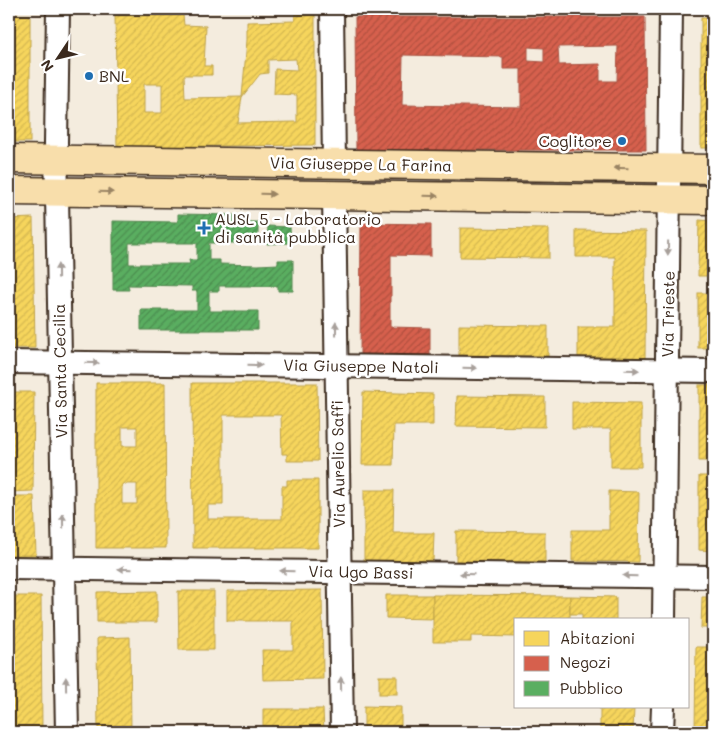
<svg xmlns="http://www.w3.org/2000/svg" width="722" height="741" viewBox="0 0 722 741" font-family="Mali,sans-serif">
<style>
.homes{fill:url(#homes-hatch);stroke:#bea249;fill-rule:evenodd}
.shops{fill:url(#shops-hatch);stroke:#a8503f;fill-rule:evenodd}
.public{fill:url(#public-hatch);stroke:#51864d;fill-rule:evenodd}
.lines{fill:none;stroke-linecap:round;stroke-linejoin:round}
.minor-casing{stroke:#3b2a1e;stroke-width:26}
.major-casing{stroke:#3b2a1e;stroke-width:31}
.minor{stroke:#fff;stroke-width:22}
.major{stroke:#f8deab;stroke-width:28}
.oneway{fill:#9a8464}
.oneway2{fill:#a79f9a}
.poi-dot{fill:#1f6fb2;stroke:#fff;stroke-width:2}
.labels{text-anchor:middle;stroke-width:5;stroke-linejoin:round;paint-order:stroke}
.poi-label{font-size:16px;fill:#3b2a1e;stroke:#fff;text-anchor:start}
.street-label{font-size:16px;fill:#3b2a1e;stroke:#fff}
</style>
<defs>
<pattern id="homes-hatch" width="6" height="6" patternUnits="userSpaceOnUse" patternTransform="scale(1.25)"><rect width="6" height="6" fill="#f6d55c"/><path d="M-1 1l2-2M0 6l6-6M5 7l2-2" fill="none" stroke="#d4b750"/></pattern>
<pattern id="shops-hatch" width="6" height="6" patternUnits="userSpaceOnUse" patternTransform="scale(1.25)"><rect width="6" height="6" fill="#d6604d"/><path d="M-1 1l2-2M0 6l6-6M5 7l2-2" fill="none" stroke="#af4f3f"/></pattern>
<pattern id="public-hatch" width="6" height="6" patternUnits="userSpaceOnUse" patternTransform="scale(1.25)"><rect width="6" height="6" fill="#5aae61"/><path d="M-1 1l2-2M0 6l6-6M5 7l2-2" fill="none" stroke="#4c8e4f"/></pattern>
</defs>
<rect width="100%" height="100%" fill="#f4ecde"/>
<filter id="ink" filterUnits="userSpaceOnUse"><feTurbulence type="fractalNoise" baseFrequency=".02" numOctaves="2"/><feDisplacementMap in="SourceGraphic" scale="10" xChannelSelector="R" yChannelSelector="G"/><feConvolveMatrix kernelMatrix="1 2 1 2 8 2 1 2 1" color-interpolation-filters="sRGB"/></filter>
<g filter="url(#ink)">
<g class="homes">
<path d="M 295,10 L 315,10 L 315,145 L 117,147 L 115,15 L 183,15 L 184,25 L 206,26 L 204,66 L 212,66 L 212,75 L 184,75 L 185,98 L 242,97 L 238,123 L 297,122 L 297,95 L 274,94 L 275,69 L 297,70 L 296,59 L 268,60 L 268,73 L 260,74 L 242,97 L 247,40 L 247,22 L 295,21 ZM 144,84 L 162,84 L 162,113 L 144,113 Z"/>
<rect x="9" y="15" width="21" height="127"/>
<rect x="701" y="18" width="12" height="130"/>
<polygon points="33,218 35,348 9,348 9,219"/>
<polygon points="699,220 713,221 713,276 698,276"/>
<polygon points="460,228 549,229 549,258 460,257"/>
<polygon points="576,230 646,231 645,359 578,358 578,327 615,327 615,257 576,257"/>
<rect x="698" y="293" width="15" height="55"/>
<polygon points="459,325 548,326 548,356 459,355"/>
<path d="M 96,383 L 165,383 L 166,548 L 96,548 ZM 122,427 L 137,427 L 137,446 L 122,446 ZM 122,484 L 137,484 L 137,504 L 122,504 Z"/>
<polygon points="192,383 317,383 318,461 287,461 287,454 282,454 281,415 223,415 223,505 208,505 208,519 282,519 282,486 287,486 287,480 318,480 318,548 193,548"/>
<rect x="699" y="385" width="14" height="76"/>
<polygon points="9,392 34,392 33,491 9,492"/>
<polygon points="363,392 433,394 433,425 394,425 393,465 362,465"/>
<polygon points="457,396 545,397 545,427 456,426"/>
<polygon points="572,402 641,403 641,467 611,467 611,429 572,429"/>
<polygon points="699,476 713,476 713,551 699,550"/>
<polygon points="364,490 394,490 393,533 434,533 433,561 364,561"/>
<polygon points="609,491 639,492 638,562 572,561 572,530 609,530"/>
<polygon points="9,496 34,496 36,555 9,555"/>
<polygon points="456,531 545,532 545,562 456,561"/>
<polygon points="322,590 323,679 263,680 262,650 293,650 293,621 227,621 227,591"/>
<polygon points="157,591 157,622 97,622 97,592"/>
<polygon points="178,591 214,591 214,650 179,650"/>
<polygon points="386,595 433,595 433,619 386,618"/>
<polygon points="433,595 570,596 570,620 516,620 516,637 471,636 471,642 433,642"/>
<polygon points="9,596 41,596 42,732 9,732"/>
<polygon points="570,596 616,597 616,620 582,620 582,614 570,614"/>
<polygon points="702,597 713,597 713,628 701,628"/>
<polygon points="130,637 131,732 98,732 97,638"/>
<polygon points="696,647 713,647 713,732 695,732"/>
<rect x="379" y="676" width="18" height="18"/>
<polygon points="364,706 401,707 401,732 364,732"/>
<polygon points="600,708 634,708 633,732 600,732"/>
<polygon points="263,709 323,709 324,732 263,732"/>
</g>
<g class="shops">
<path d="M 355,17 L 645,17 L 646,150 L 356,150 ZM 618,46 L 617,81 L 600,81 L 600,64 L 559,65 L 558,47 ZM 528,47 L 544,48 L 544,62 L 528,61 ZM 403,55 L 503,57 L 503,69 L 521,69 L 521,107 L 402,105 Z"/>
<polygon points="361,223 431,224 431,256 391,255 391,296 390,296 390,327 430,328 430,355 360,355"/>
</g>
<g class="public">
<path d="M 178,214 L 234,215 L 234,222 L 258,222 L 258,243 L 209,243 L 209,260 L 220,260 L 220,264 L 258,265 L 278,264 L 278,260 L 293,260 L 293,291 L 278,291 L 278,286 L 219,286 L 219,291 L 209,291 L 209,311 L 258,311 L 258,330 L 141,330 L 141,310 L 197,310 L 197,291 L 192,291 L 192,286 L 128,285 L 129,290 L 113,290 L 113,221 L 178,222 ZM 129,243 L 197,243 L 197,260 L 189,260 L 190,264 L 129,264 Z"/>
<polygon points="268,226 290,227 291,243 267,244"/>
</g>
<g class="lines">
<g class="minor-casing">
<g id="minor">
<polyline points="58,9 56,142 67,732"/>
<polyline points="332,9 334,164"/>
<polyline points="334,195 342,732"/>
<polyline points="9,362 713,371"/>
<polyline points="9,568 713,577"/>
<polyline points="664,620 671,9"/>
<polyline points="662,732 663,707"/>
</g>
</g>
<g class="major-casing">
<g id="major">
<polyline points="9,159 713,169"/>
<polyline points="9,191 713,200"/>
</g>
</g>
<use href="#minor" class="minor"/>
<use href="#major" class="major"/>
</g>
<defs><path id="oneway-solid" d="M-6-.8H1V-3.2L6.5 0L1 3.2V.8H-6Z" transform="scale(1.25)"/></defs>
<g class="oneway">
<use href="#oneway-solid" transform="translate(621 168) rotate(-179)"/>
<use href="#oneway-solid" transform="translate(106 192) rotate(1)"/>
<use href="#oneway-solid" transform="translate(268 194) rotate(1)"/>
<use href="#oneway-solid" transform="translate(431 196) rotate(1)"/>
</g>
<g class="oneway2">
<use href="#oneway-solid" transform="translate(668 248) rotate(91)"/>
<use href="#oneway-solid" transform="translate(58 271) rotate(-91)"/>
<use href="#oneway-solid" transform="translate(336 329) rotate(-91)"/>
<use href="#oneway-solid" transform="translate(92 363) rotate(1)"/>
<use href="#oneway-solid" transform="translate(255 365) rotate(1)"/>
<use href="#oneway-solid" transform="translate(470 368) rotate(1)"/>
<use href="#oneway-solid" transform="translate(632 370) rotate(1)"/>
<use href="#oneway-solid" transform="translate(63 521) rotate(-91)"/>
<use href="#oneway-solid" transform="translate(125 569) rotate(-179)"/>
<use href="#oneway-solid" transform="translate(287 571) rotate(-179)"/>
<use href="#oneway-solid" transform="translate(467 574) rotate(-179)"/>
<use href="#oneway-solid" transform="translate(630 576) rotate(-179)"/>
<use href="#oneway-solid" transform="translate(66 684) rotate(-91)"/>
<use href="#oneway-solid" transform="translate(341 684) rotate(-91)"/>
</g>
</g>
<g class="poi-dot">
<circle cx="89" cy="76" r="5"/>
<circle cx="622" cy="141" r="5"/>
<path d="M201.5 220.5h5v5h5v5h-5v5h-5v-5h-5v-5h5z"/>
</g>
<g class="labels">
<g class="poi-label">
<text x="99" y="82">BNL</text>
<text x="612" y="147" text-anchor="end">Coglitore</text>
<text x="215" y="225">AUSL 5 - Laboratorio<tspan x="215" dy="18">di sanità pubblica</tspan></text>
</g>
<g class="street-label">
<text transform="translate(361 164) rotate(1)" y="6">Via Giuseppe La Farina</text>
<text transform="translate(668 314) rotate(-89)" y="6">Via Trieste</text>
<text transform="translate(361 366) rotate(1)" y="6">Via Giuseppe Natoli</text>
<text transform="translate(60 371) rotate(-91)" y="6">Via Santa Cecilia</text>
<text transform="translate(338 464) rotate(-91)" y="6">Via Aurelio Saffi</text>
<text transform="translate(361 572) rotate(1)" y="6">Via Ugo Bassi</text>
</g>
</g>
<rect width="722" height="741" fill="none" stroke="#fff" stroke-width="30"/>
<rect x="15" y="15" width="692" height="711" fill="none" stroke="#3b2a1e" stroke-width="2" filter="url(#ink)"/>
<rect x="514" y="618" width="175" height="90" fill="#ffffff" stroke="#b1aaa5"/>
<rect x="524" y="631" width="25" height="15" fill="#f6d55c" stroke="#b1aaa5"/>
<text x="560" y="644" font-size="15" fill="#3b2a1e">Abitazioni</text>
<rect x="524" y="656" width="25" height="15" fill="#d6604d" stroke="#b1aaa5"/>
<text x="560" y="668" font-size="15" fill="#3b2a1e">Negozi</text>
<rect x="524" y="681" width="25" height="15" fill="#5aae61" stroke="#b1aaa5"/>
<text x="560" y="694" font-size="15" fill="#3b2a1e">Pubblico</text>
<g transform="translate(58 58) rotate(235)" stroke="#ffffff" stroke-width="4" paint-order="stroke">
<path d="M0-4L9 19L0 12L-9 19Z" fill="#3b2a1e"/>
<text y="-8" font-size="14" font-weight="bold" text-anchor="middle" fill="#3b2a1e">N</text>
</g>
</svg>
